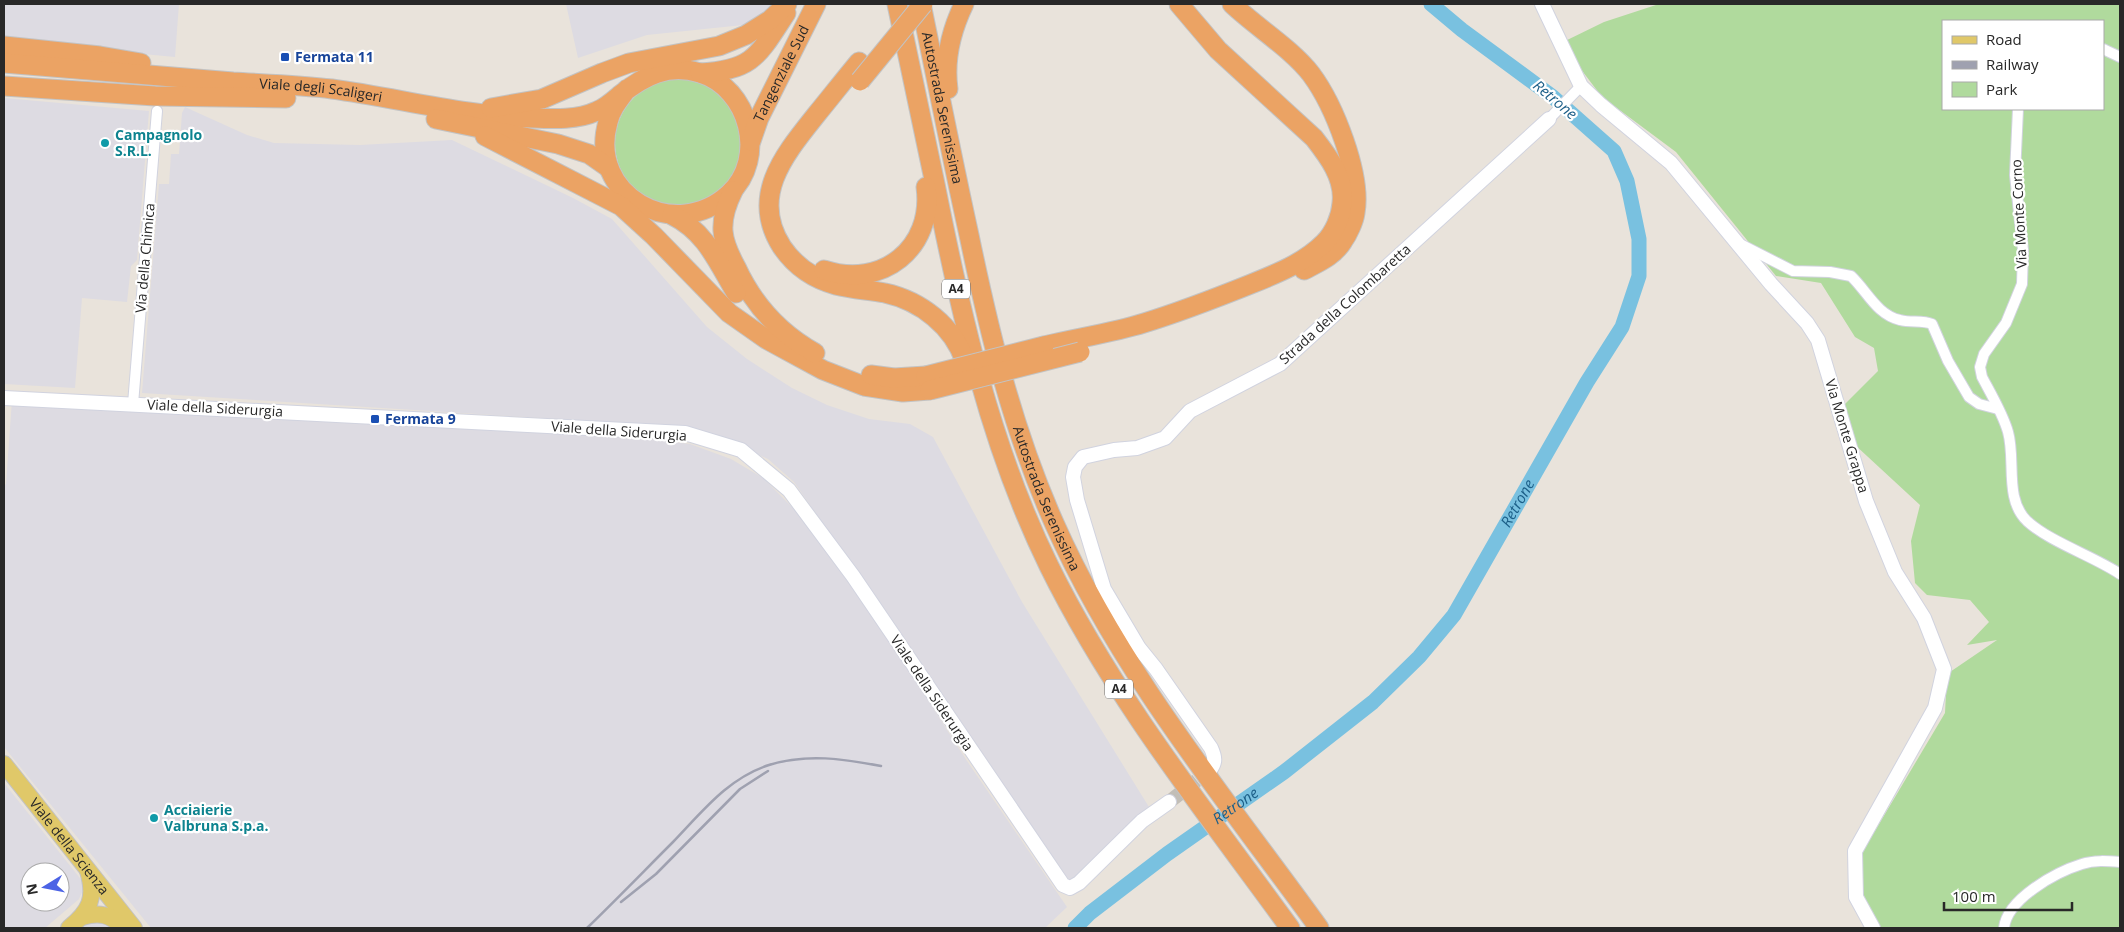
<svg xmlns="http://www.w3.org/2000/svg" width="2124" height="932" viewBox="0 0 2124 932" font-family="'Open Sans',sans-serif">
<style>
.industrial{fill:#dddbe2;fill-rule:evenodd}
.green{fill:#b0da9d;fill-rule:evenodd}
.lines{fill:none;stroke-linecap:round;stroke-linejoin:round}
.river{stroke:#79c1e0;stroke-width:15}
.secondary-tunnel{stroke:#c2beb7;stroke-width:14;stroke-dasharray:14 7;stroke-linecap:butt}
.street-casing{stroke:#d1d3df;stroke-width:12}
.secondary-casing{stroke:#d1d3df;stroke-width:16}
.primary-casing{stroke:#c3c3c3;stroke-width:18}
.highway-casing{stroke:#c3c3c3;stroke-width:21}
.street{stroke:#fff;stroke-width:10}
.secondary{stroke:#fff;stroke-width:14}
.primary{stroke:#e0c869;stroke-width:16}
.highway{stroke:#eba364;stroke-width:19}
.rail{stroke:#9fa1b0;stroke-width:2.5}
.highway-bridge-casing{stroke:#c3c3c3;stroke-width:21;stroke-linecap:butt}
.highway-bridge{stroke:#eba364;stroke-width:19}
.transit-dot{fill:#1a4fb4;stroke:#fff;stroke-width:2}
.culture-dot{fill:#0f9aa8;stroke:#fff;stroke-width:2}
.labels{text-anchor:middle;stroke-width:4.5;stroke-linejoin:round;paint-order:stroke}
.shield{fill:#fff;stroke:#686868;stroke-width:1}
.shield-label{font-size:12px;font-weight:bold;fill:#282828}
.transit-label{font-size:14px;font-weight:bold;fill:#164399;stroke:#fff;text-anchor:start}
.street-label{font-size:14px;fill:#282828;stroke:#fff}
.culture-label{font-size:14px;font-weight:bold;fill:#0d838f;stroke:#fff;text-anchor:start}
.water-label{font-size:15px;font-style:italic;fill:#1c5f88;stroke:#fff}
</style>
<rect width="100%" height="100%" fill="#e9e3db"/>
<g class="industrial">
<polygon points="4,4 179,4 175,57 4,41"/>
<polygon points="566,4 782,4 764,17 743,25 647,35 578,58"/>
<polygon points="4,98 149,111 137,260 131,266 127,302 82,298 75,388 4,384"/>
<polygon points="185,107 247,135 274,143 360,145 452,140 573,198 612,219 707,327 747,359 792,388 827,405 869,419 910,424 933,437 1022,602 1149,807 1070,882 936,685 794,482 768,459 723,438 687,427 142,393 159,184 169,184 171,154 179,154 182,113"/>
<polygon points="12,400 658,440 690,444 731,459 763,478 798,513 882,629 967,761 1067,907 1045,928 151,928 4,747 4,486 6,484"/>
<path d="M 4,783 L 83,882 L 83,890 L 79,899 L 45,928 L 4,928 ZM 30,872 L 60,872 L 60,902 L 30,902 Z"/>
<polygon points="101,921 115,928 80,928 92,922"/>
</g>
<g class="green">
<path d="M 1659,4 L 2120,4 L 2120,928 L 1878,928 L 1859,896 L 1860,856 L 1945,713 L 1947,674 L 1997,640 L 1967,645 L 1989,622 L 1970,600 L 1927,595 L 1915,583 L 1911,541 L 1920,505 L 1854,444 L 1843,406 L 1878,371 L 1874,348 L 1855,337 L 1821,283 L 1776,276 L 1676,152 L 1602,97 L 1561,43 L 1604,22 ZM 1943,21 L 2103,21 L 2103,109 L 1943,109 Z"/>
<circle cx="679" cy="143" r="64"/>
</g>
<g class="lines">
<path class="river" id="s1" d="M 1075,928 L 1090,913 L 1167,854 L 1284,772 L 1373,702 L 1419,657 L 1454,615 L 1587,382 L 1622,327 L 1639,276 L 1639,239 L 1627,181 L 1614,151 L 1553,97 L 1462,30 L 1431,4"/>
<polyline class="secondary-tunnel" points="1169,802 1210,770"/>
<g class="street-casing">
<g id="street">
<polyline points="2103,49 2120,57"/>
<path d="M 2018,109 L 2015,175 L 2023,250 L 2022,284 L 2006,323 L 1984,354 L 1980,367 L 1982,377 C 1991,394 2003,414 2008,432 C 2016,460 2004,499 2027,521 C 2050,542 2093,556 2120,574"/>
<polyline points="1549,119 1581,86"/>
<path d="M 1742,245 L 1793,271 L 1830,272 L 1851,276 C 1867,291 1877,315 1900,320 C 1911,323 1922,320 1932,324 L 1948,361 L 1969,397 L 1979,404 L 1998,409"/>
<polyline points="133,404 157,111"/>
<path d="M 2004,928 C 2007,899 2056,872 2082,864 C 2094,860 2107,861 2120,862"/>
</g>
</g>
<g class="secondary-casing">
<g id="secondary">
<polyline points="1542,4 1581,86 1601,105 1671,163 1771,284 1807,323 1818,340 1866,501 1895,572 1924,618 1944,669 1935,708 1855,851 1856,897 1873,928"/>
<polyline points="4,398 685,433 741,450 789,490 853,576 1063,885 1070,888 1079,883 1142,821 1169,802"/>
<path d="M 1210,770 C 1216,762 1215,757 1211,748 L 1156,669 L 1139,648 L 1104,589 L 1077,500 L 1073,477 L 1075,467 L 1083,457 L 1114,450 L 1137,448 L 1165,438 L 1190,411 L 1280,364 L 1549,119"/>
</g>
</g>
<g class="primary-casing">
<g id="primary">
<path id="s2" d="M 4,764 L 134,928"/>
<path d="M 82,917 C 99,912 111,914 123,928"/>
<path d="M 69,928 C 90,911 96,898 88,871"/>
</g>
</g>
<g class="highway-casing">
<g id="highway">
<path d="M 897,4 C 910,64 922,124 935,184 C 961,315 990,446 1049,566 C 1113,696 1205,811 1290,928"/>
<path id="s3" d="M 921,4 C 937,81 952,158 969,235 C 990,336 1013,431 1055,525 C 1121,673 1225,798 1319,928"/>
<path d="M 1232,4 C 1256,27 1292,49 1311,74 C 1334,105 1362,175 1355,213 C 1354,221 1348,234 1343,241 C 1334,256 1319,262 1304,270"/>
<polyline points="4,46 100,56 141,63"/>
<path d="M 859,62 C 844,80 830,98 816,115 C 785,154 749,196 782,247 C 795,266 814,279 836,285 C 852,289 869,290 885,293 C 921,301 953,326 965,361"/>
<path id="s4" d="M 4,63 C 80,70 157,75 233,82 C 266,84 299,85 332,89 C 398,98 466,116 533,118 C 554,119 578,120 597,111 C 605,108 613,101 620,95 C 644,76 668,63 700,73 C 749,88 768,158 729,194 C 674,244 587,195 608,122 C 611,109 619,100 627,89"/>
<path d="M 700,73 C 753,70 758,56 786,13"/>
<polyline points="4,86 155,96 286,98"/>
<path d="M 948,89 C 944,59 951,31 964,4"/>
<polyline points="491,108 542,99 602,73 629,63 719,46 746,35 770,20 787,4"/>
<polyline points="436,119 558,144 589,154 609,168"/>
<polyline points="485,136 621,206 654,236 729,313 766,339 823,370 864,386 903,392 930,390"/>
<path id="s5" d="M 751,141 L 759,118 L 816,4"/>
<path d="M 733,191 C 727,203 722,217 723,231 C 724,244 730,256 736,267 C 753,304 779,333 815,353"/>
<path d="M 672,215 C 706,232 717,261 736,293"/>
<path d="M 824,270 C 882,289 934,248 926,187"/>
<path d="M 1044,346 C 1077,338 1112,333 1144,323 C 1180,312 1216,298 1251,284 C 1276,274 1304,263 1324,243 C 1334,233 1341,217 1342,203 C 1345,178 1328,156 1314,138 L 1218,50 L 1179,4"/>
<polyline points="871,375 894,378 926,376"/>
</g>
</g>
<use href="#street" class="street"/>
<use href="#secondary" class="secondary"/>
<use href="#primary" class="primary"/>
<use href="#highway" class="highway"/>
<g class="rail">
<polyline points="621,902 656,874 740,789 768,771"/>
<path d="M 587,928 C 616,900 644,871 673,842 C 702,812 728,778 769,765 C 807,753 844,759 881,766"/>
</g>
<g class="highway-bridge-casing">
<g id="highway-bridge">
<polyline points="860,81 923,4"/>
<polyline points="926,376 1044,346"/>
<polyline points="930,390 1080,352"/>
</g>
</g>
<use href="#highway-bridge" class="highway-bridge"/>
</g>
<g class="transit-dot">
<rect x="280" y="52" width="10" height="10" rx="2.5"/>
<rect x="370" y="414" width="10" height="10" rx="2.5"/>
</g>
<g class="culture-dot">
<circle cx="105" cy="143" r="5"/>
<circle cx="154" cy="818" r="5"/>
</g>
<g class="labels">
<g class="shield">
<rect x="942" y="279.5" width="28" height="19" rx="4"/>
<rect x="1105" y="679.5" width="28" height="19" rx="4"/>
</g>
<g class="shield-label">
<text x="956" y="293">A4</text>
<text x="1119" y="693">A4</text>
</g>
<g class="transit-label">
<text x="295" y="62">Fermata 11</text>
<text x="385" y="424">Fermata 9</text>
</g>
<g class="street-label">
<text dy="5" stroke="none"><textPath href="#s5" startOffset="74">Tangenziale Sud</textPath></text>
<text dy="5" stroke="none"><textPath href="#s4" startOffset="318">Viale degli Scaligeri</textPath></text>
<text dy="5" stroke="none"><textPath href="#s3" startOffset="106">Autostrada Serenissima</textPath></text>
<text transform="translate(2019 214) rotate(-93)" y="5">Via Monte Corno</text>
<text transform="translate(145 258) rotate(-85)" y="5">Via della Chimica</text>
<text transform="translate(1345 304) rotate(-42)" y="5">Strada della Colombaretta</text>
<text transform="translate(215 408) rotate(3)" y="5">Viale della Siderurgia</text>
<text transform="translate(619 431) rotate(4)" y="5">Viale della Siderurgia</text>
<text transform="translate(1847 436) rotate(73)" y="5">Via Monte Grappa</text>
<text dy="5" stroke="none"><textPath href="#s3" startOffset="511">Autostrada Serenissima</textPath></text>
<text transform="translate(932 693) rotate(56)" y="5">Viale della Siderurgia</text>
<text dy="5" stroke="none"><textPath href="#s2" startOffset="105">Viale della Scienza</textPath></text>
</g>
<g class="culture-label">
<text x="115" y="140">Campagnolo<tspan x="115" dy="16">S.R.L.</tspan></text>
<text x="164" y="815">Acciaierie<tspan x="164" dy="16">Valbruna S.p.a.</tspan></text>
</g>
<g class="water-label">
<text transform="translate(1555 100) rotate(40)" y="5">Retrone</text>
<text dy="5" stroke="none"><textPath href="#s1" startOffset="622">Retrone</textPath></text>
<text dy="5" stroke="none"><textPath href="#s1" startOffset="202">Retrone</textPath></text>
</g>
</g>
<rect width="2124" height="932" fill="none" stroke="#282828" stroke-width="10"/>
<rect x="1942" y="20" width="162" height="90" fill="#ffffff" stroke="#a9a9a9"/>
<rect x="1952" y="36" width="25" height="8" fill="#e0c869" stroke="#a9a9a9"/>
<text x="1986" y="45" font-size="15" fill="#282828">Road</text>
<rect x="1952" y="61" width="25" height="8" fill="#9fa1b0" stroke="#a9a9a9"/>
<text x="1986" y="70" font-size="15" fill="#282828">Railway</text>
<rect x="1952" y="82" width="25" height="15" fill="#b0da9d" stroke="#a9a9a9"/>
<text x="1986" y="95" font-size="15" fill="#282828">Park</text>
<g transform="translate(45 887) rotate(260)"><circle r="24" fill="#ffffff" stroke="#a9a9a9"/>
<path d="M0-4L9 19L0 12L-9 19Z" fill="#4c63e5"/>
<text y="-8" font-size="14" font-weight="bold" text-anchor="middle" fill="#282828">N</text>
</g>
<path d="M1944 902v8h128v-8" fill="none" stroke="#282828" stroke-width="2.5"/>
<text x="1952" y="902" font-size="15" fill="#282828" stroke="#ffffff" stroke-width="4" paint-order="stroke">100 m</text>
</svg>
